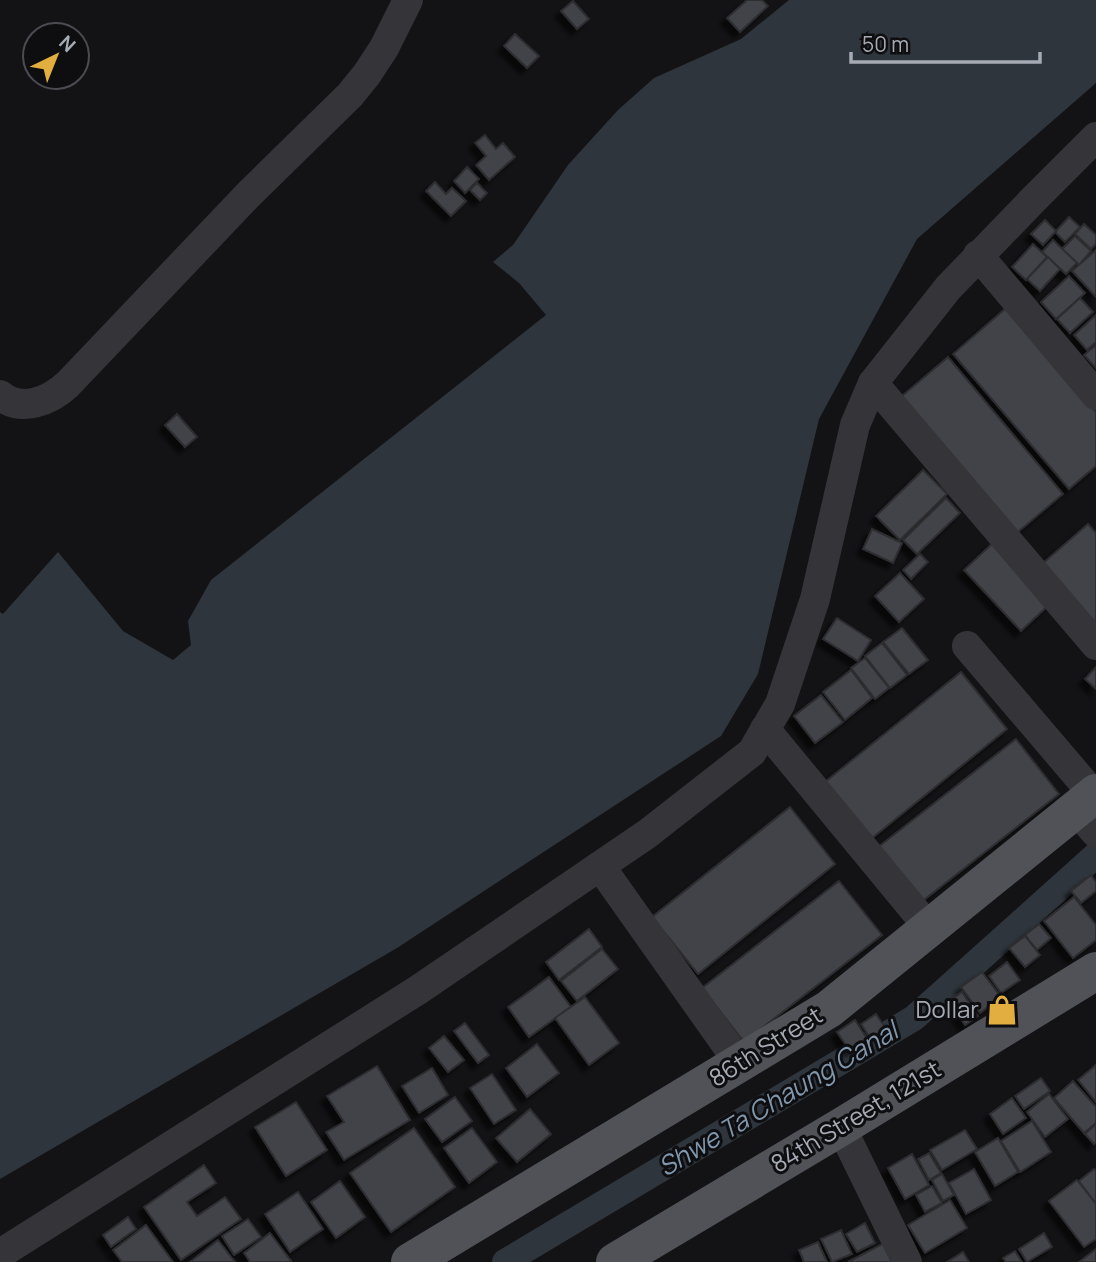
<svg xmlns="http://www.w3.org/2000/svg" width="1096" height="1262" viewBox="0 0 1096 1262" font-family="Manrope,sans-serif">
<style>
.water{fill:#2e353c}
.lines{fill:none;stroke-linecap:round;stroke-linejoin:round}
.canal{stroke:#2e353c;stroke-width:26}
.building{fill:#424348;stroke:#2d2d30;stroke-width:2;filter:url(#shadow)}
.minor{stroke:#353539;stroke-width:30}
.major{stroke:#515258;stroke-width:38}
.labels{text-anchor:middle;stroke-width:6;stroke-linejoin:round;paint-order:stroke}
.poi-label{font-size:24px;fill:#a6aab4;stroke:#0e0e10;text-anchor:end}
.street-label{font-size:24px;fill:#a6aab4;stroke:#0e0e10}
.water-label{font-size:26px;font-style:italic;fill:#8096ac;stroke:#0e0e10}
</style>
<defs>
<filter id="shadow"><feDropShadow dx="-6" dy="6" stdDeviation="2" flood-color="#0009"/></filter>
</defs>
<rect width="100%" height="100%" fill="#131315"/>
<polygon class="water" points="789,0 1096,0 1096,83 917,239 819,419 758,674 721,736 397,948 0,1179 0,612 3,614 58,552 123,631 173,660 191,645 188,621 211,580 546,315 519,283 493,262 513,245 568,165 618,110 654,78 741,39"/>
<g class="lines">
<polyline class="canal" points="505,1262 914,1018 1096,855"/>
</g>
<g class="building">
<polygon points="747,0 762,0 768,6 740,32 727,18"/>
<polygon points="573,1 589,19 577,29 561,11"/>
<polygon points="515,34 539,56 527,68 504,46"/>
<polygon points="485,135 496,149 503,143 515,157 489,180 476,165 486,156 475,143"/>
<polygon points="467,167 479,179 465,193 454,181"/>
<polygon points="435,182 446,194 452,188 466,201 451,216 426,191"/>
<polygon points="477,183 487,193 480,200 470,190"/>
<polygon points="1069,217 1080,227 1065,242 1055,232"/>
<polygon points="1045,220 1056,231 1043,245 1031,234"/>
<polygon points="1084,224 1096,235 1096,244 1091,249 1075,234"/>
<polygon points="1075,236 1091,251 1079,265 1062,249"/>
<polygon points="1053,240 1077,263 1066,274 1042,252"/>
<polygon points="1033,244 1047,257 1026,280 1012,267"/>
<polygon points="1096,250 1096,297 1072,271"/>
<polygon points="1048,257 1060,269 1040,291 1027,279"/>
<polygon points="1069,276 1085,293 1056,319 1041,302"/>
<polygon points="1080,298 1093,312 1070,333 1057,319"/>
<polygon points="1006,308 1096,412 1096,466 1069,489 953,354"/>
<polygon points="1096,315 1096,342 1087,350 1074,335"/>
<polygon points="1096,345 1096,368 1084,355"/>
<polygon points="948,357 1063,494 1012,537 896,401"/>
<polygon points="177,414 197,437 185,447 165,425"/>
<polygon points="923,470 947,494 900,540 876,516"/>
<polygon points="946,498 960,513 917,554 903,540"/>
<polygon points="1088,524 1096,533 1096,640 1035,570"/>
<polygon points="872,529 902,543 893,563 863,549"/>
<polygon points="994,542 1051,603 1021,631 964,570"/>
<polygon points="920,554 928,562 911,579 903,570"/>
<polygon points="900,573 924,599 899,622 875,596"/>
<polygon points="837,618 871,640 858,661 823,639"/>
<polygon points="902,628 928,660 909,674 883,642"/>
<polygon points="882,643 907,675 890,688 865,656"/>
<polygon points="865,658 889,688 875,699 851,668"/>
<polygon points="1096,667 1096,689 1085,679"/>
<polygon points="851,670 872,698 845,720 823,692"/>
<polygon points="961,672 1007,729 866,843 820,786"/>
<polygon points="821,695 843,722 815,743 794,716"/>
<polygon points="1016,739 1059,794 920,903 877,848"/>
<polygon points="790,807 835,864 698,974 652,917"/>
<polygon points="1091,875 1096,882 1096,891 1081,903 1071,891"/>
<polygon points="839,881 882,935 744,1042 702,988"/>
<polygon points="1074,897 1096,925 1096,940 1073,958 1044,921"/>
<polygon points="1039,924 1051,938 1037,950 1025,935"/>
<polygon points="589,929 602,947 559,980 546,962"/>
<polygon points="1025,936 1040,955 1025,967 1009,948"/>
<polygon points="602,949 618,969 577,1001 561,981"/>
<polygon points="1007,962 1020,980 1001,993 989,976"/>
<polygon points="982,972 1001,997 980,1013 961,987"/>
<polygon points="549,977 571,1007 529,1037 508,1007"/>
<polygon points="962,992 978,1016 965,1025 949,1001"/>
<polygon points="585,997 619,1043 589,1065 555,1018"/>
<polygon points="876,1014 886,1029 871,1039 861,1024"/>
<polygon points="855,1020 868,1040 850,1051 837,1032"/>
<polygon points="465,1023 489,1055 478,1063 454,1031"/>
<polygon points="444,1036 464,1060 448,1072 429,1048"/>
<polygon points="537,1044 559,1073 527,1097 506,1068"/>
<polygon points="1096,1065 1096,1102 1078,1080"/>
<polygon points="377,1066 410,1120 344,1160 326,1132 344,1122 327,1096"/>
<polygon points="432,1068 448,1095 419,1113 402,1086"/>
<polygon points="492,1074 516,1110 494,1124 470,1088"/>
<polygon points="1041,1078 1050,1091 1024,1109 1015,1096"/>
<polygon points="1073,1081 1096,1107 1096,1123 1084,1133 1054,1098"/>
<polygon points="1049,1094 1068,1119 1045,1137 1027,1112"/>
<polygon points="455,1097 472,1121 442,1142 425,1119"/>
<polygon points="1012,1098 1026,1118 1003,1134 990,1114"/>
<polygon points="296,1102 327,1150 286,1176 255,1127"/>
<polygon points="530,1109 551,1134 517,1162 496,1138"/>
<polygon points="1032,1121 1051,1152 1020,1172 1001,1141"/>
<polygon points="1096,1124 1096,1142 1094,1144 1085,1134"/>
<polygon points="414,1128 455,1187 391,1232 350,1173"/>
<polygon points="472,1128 497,1162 469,1183 444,1148"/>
<polygon points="965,1130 977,1149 942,1170 930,1150"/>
<polygon points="998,1138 1018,1172 995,1186 975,1152"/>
<polygon points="929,1153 941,1173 929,1180 918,1159"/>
<polygon points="912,1154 929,1185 905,1199 888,1168"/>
<polygon points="204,1165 216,1183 187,1202 197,1216 225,1197 241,1219 181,1260 144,1207"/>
<polygon points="974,1169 991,1200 966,1214 949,1183"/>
<polygon points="1094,1169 1096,1171 1096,1204 1079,1181"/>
<polygon points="942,1174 954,1195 943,1201 932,1180"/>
<polygon points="1077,1180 1096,1204 1096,1239 1084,1247 1049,1201"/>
<polygon points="340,1181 365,1217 336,1238 311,1202"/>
<polygon points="932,1186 942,1203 925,1212 916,1195"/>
<polygon points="298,1192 323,1229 290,1252 265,1214"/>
<polygon points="950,1200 967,1228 925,1253 908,1225"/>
<polygon points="128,1217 136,1229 111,1247 103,1235"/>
<polygon points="248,1219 261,1237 234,1255 222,1236"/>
<polygon points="865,1223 875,1243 857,1252 846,1234"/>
<polygon points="146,1225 173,1262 122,1262 113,1250"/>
<polygon points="841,1230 852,1254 832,1262 821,1239"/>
<polygon points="270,1233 291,1261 289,1262 250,1262 244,1253"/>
<polygon points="1044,1233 1052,1247 1027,1262 1019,1249"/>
<polygon points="218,1240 235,1262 190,1262"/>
<polygon points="818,1242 827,1262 804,1262 799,1250"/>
<polygon points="886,1242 896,1262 848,1262"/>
<polygon points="1096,1249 1096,1262 1079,1262"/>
<polygon points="1015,1251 1022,1262 1006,1262 1003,1258"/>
<polygon points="963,1252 969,1262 947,1262"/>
</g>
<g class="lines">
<g class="minor">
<polyline points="978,255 1096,395"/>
<polyline points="873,383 1096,645"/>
<path d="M 0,395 C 21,413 50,401 68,384 L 248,195 L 350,95 L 367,74 L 384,48 L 408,0"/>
<polyline points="967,646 1094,795"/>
<polyline points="765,729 930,929"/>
<polyline points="1076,810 1096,833"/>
<polyline points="600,866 740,1064"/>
<polyline points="841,1127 907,1262"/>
<polyline points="0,1254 418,990 647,834 752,752 780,704 815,599 855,425 873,383 948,288 1032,201 1096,137"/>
</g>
<g class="major">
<polyline points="410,1262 829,1009 1096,793"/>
<polyline points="615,1262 841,1127 1096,971"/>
</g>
</g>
<defs>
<g id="shop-bare" transform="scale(2.415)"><path d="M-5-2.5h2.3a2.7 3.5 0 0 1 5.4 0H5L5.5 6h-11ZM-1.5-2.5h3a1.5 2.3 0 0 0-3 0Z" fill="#e1ae3f" stroke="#0e0e10" stroke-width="2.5" paint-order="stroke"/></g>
</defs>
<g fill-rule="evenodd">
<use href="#shop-bare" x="1002" y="1010"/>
</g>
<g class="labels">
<g class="poi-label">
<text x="979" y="1018">Dollar</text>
</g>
<g class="street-label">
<text transform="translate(766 1047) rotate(-32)" y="8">86th Street</text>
<text transform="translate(856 1117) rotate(-31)" y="8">84th Street, 121st</text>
</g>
<g class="water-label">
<text transform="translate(778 1099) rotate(-31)" y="9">Shwe Ta Chaung Canal</text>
</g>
</g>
<g transform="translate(56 56) rotate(43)"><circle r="33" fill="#0e0e10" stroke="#4b4c52" stroke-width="2"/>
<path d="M0-5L12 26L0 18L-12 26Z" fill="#e1ae3f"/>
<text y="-10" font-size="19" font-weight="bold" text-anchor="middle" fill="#a6aab4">N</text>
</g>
<path d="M851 52v10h189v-10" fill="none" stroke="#a6aab4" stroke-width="3.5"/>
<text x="862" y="52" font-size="21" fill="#a6aab4" stroke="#0e0e10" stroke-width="5" paint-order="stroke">50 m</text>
</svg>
